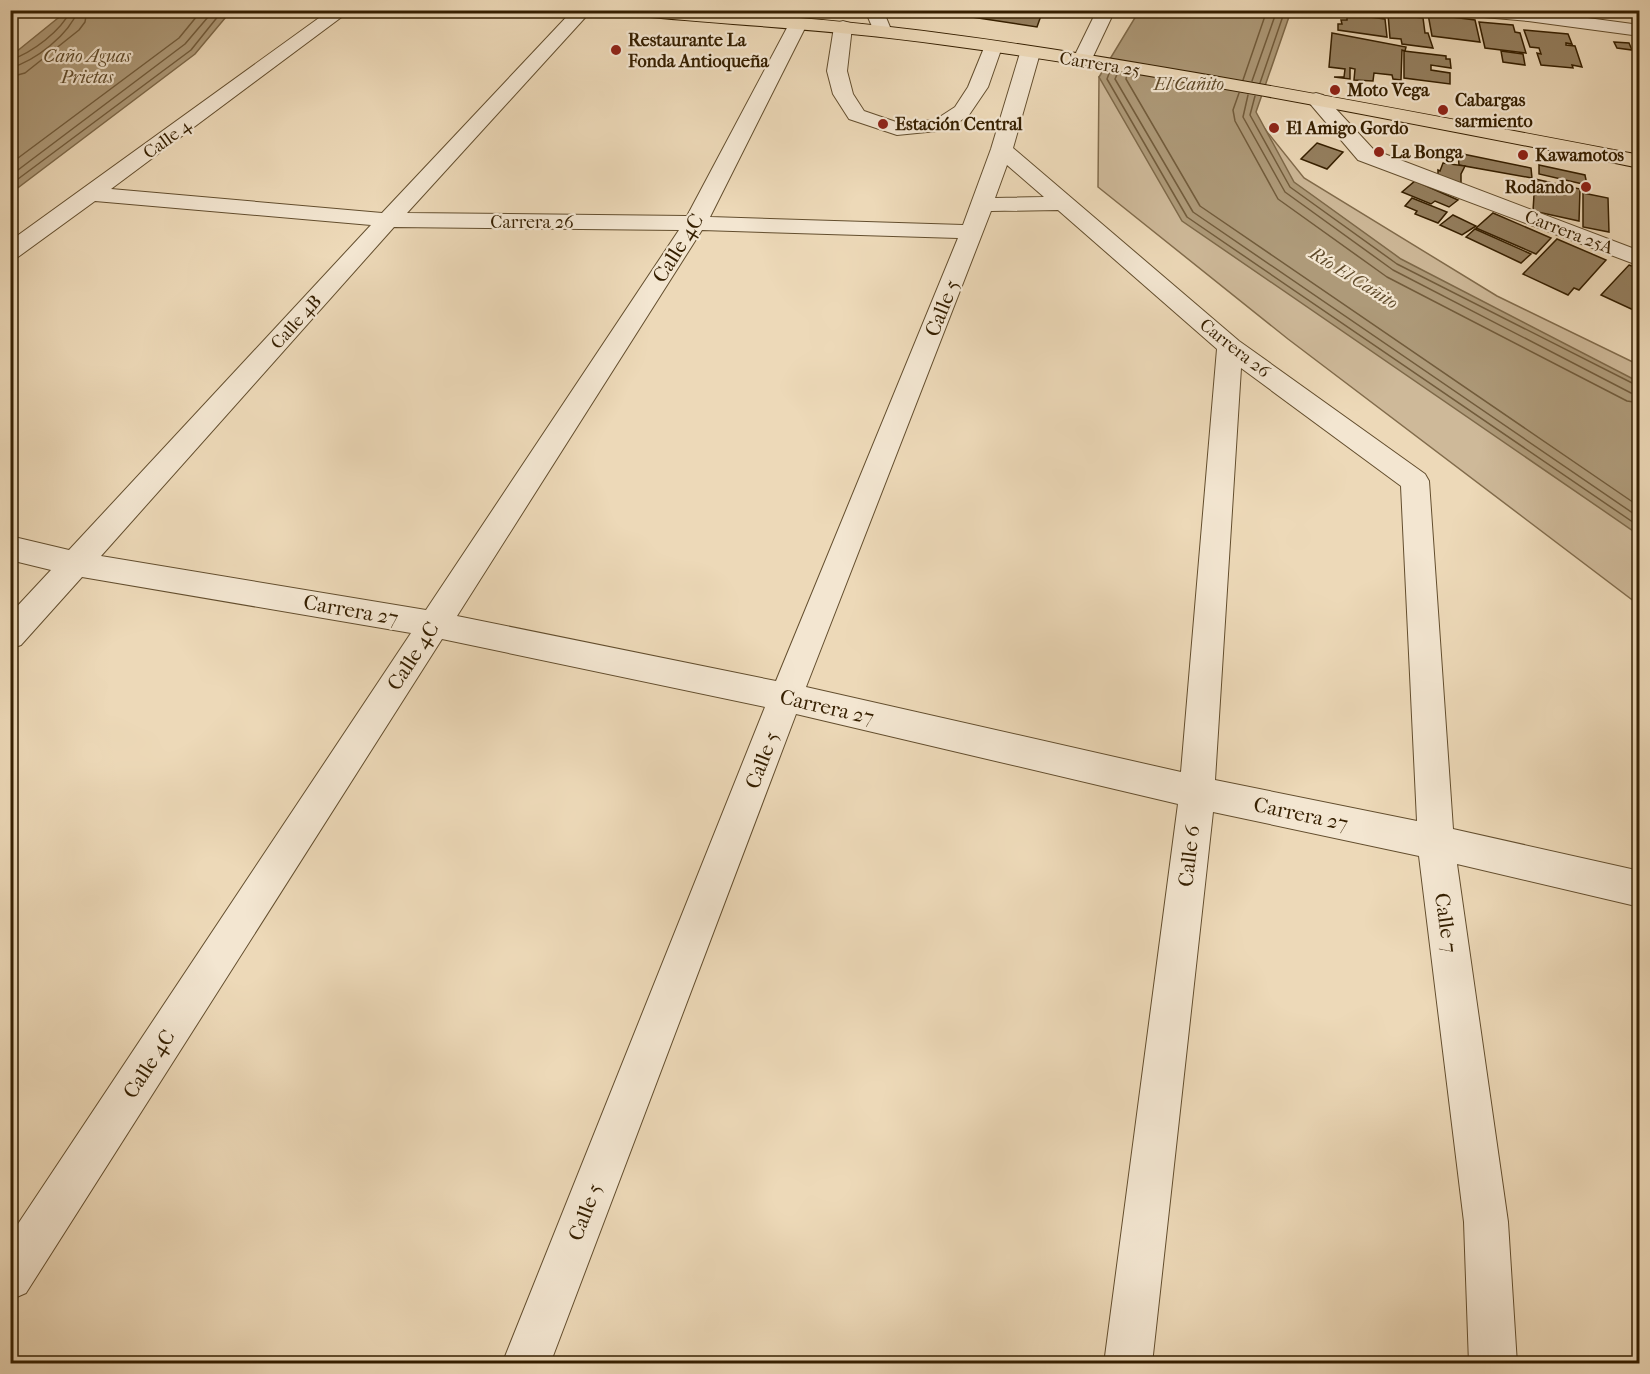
<svg xmlns="http://www.w3.org/2000/svg" width="1650" height="1374" viewBox="0 0 1650 1374" font-family="'IM FELL French Canon',serif">
<style>
.green{fill:#ceb999;stroke:#826c4c;stroke-width:1.5}
.water{fill:#ae9a79;stroke:#7e6949;stroke-width:1.5}
.lines{fill:none;stroke-linecap:round;stroke-linejoin:round}
.shore{stroke:#725c3c;stroke-width:1.5}
.building{fill:#958060;stroke:#351f00;stroke-width:1.5}
.minor-casing{stroke:#634e2e;stroke-width:2}
.major-casing{stroke:#351f00;stroke-width:2}
.minor{fill:#f3e6d1;fill-rule:evenodd}
.major{fill:#edd9b8;fill-rule:evenodd}
.poi-dot{fill:#8f2418;stroke:#f3e6d1;stroke-width:2}
.labels{text-anchor:middle;stroke-width:4.5;stroke-linejoin:round;paint-order:stroke}
.far-poi-label{font-size:18px;font-weight:bold;fill:#351f00;stroke:#f3e6d1;text-anchor:start}
.far-water-label{font-size:18px;font-style:italic;fill:#5f4a2a;stroke:#f3e6d1}
.far-street-label{font-size:18px;fill:#351f00;stroke:#f3e6d1}
.street-label{font-size:21px;fill:#351f00;stroke:#f3e6d1}
</style>
<rect width="100%" height="100%" fill="#edd9b8"/>
<filter id="stains"><feTurbulence type="fractalNoise" baseFrequency=".00333" numOctaves="4"/><feColorMatrix values="0 0 0 0 .2 0 0 0 0 .09 0 0 0 0 .02 0 0 0 .5 -.17"/></filter>
<radialGradient id="worn" r=".72"><stop offset=".6" stop-color="#630" stop-opacity="0"/><stop offset="1" stop-color="#630" stop-opacity=".3"/></radialGradient>
<polygon class="green" points="1099,77 1245,104 1304,178 1497,296 1639,365 1639,605 1288,339 1098,187"/>
<g class="water">
<polygon points="68,10 231,11 195,54 11,193 11,56"/>
<polygon points="1139,11 1291,11 1256,112 1294,182 1401,259 1639,382 1639,535 1182,221 1099,77"/>
</g>
<g class="lines">
<g class="shore">
<path d="M 10,60 C 32,53 61,31 71,10"/>
<path d="M 10,68 C 35,61 69,35 78,10"/>
<polyline points="1110,71 1107,79 1187,217 1640,527"/>
<polyline points="1118,72 1115,79 1193,212 1640,518"/>
<polyline points="1127,74 1126,79 1200,206 1640,507"/>
<polyline points="10,77 25,73 79,30 85,22 87,10"/>
<polyline points="1243,80 1267,10"/>
<polyline points="1252,81 1277,10"/>
<polyline points="1260,83 1285,10"/>
<polyline points="1239,93 1233,110 1235,121 1278,199 1387,277 1627,401 1640,403"/>
<polyline points="1248,95 1243,117 1285,192 1393,270 1631,393 1640,394"/>
<polyline points="1255,96 1250,115 1290,187 1397,264 1640,387"/>
<polyline points="10,164 179,38 202,10"/>
<polyline points="10,176 185,44 214,10"/>
<polyline points="10,185 191,50 223,10"/>
</g>
</g>
<g class="building">
<polygon points="925,10 1043,10 1037,27"/>
<polygon points="1347,14 1385,19 1387,37 1338,30 1338,24 1342,24 1341,20 1347,20"/>
<polygon points="1388,14 1423,18 1425,33 1428,33 1433,48 1402,44 1401,39 1390,38"/>
<polygon points="1428,14 1475,20 1480,42 1432,36"/>
<polygon points="1479,22 1513,25 1515,32 1520,33 1526,53 1485,48"/>
<polygon points="1524,30 1568,34 1572,44 1566,43 1566,45 1575,46 1582,67 1572,65 1573,68 1541,65 1537,53 1541,54 1539,48 1530,47"/>
<polygon points="1332,33 1406,47 1405,51 1402,50 1401,80 1393,79 1392,75 1374,73 1373,81 1354,80 1355,69 1350,68 1350,79 1334,77 1344,77 1345,69 1329,67"/>
<polygon points="1614,42 1629,43 1632,50 1617,48"/>
<polygon points="1404,51 1446,56 1446,59 1450,59 1451,68 1431,65 1431,70 1450,73 1450,84 1404,78"/>
<polygon points="1501,51 1523,54 1525,65 1503,62"/>
<polygon points="1317,143 1343,152 1327,169 1301,159"/>
<polygon points="1458,153 1531,168 1532,178 1459,165"/>
<polygon points="1443,163 1465,166 1461,174 1461,183 1438,179 1438,170 1440,171"/>
<polygon points="1539,165 1585,175 1587,185 1539,174"/>
<polygon points="1535,179 1580,189 1579,221 1533,211"/>
<polygon points="1415,181 1458,200 1449,207 1435,201 1431,204 1402,192"/>
<polygon points="1583,193 1608,198 1609,232 1583,227"/>
<polygon points="1412,198 1447,212 1438,223 1415,214 1417,211 1405,206"/>
<polygon points="1493,213 1551,238 1536,254 1476,228"/>
<polygon points="1453,215 1476,226 1462,235 1440,225"/>
<polygon points="1475,229 1531,254 1521,263 1466,237"/>
<polygon points="1557,239 1606,260 1579,290 1574,288 1568,295 1523,274"/>
<polygon points="1629,265 1640,269 1640,313 1601,295"/>
</g>
<g class="lines">
<g class="minor-casing">
<g id="minor">
<path d="M 330,10 L 351,10 L 111,189 L 382,213 L 573,10 L 592,10 L 407,213 L 687,216 L 789,24 L 792,20 L 804,20 L 807,24 L 710,217 L 963,225 L 991,149 L 1020,53 L 1023,49 L 1037,49 L 1040,53 L 1013,148 L 1239,341 L 1425,474 L 1429,481 L 1453,829 L 1640,871 L 1640,907 L 1457,864 L 1508,1222 L 1517,1364 L 1469,1364 L 1464,1222 L 1419,856 L 1213,812 L 1152,1364 L 1104,1364 L 1178,804 L 796,714 L 550,1364 L 502,1364 L 765,707 L 442,639 L 26,1293 L 10,1300 L 10,1236 L 411,633 L 82,577 L 21,645 L 10,649 L 10,614 L 51,570 L 10,560 L 10,536 L 69,550 L 371,225 L 95,201 L 18,257 L 10,259 L 10,241 ZM 1007,165 L 1044,197 L 995,198 ZM 1058,210 L 1217,349 L 1181,772 L 806,687 L 991,211 ZM 394,227 L 679,230 L 426,610 L 101,556 ZM 702,230 L 958,238 L 776,681 L 457,616 ZM 1241,368 L 1401,486 L 1417,821 L 1215,780 Z"/>
<polygon points="865,10 883,10 892,32 890,36 876,36"/>
<polygon points="1097,10 1115,10 1089,65 1075,65 1072,61"/>
<polygon points="1452,10 1528,10 1640,25 1640,36 1528,21 1461,15"/>
<polygon points="843,21 850,23 852,27 847,71 853,94 864,111 899,123 935,120 955,107 968,87 986,43 1000,43 1002,47 988,87 969,115 947,130 897,135 849,119 833,94 827,71 834,27 836,23"/>
<polygon points="1316,93 1323,95 1374,150 1640,251 1640,266 1358,160 1306,99 1309,95"/>
</g>
</g>
<g class="major-casing">
<path id="major" d="M 618,10 C 799,10 977,36 1155,66 C 1317,93 1478,124 1640,155 L 1640,168 C 1409,123 1178,76 945,45 C 839,30 733,25 627,15 Z"/>
</g>
<use href="#minor" class="minor"/>
<use href="#major" class="major"/>
</g>
<g class="poi-dot">
<circle cx="616" cy="50" r="6"/>
<circle cx="1335" cy="90" r="6"/>
<circle cx="1443" cy="110" r="6"/>
<circle cx="883" cy="124" r="6"/>
<circle cx="1274" cy="128" r="6"/>
<circle cx="1379" cy="152" r="6"/>
<circle cx="1523" cy="155" r="6"/>
<circle cx="1586" cy="187" r="6"/>
</g>
<g class="labels">
<g class="far-poi-label">
<text x="628" y="46">Restaurante La<tspan x="628" dy="21">Fonda Antioqueña</tspan></text>
<text x="1347" y="96">Moto Vega</text>
<text x="1455" y="106">Cabargas<tspan x="1455" dy="21">sarmiento</tspan></text>
<text x="895" y="130">Estación Central</text>
<text x="1286" y="134">El Amigo Gordo</text>
<text x="1391" y="158">La Bonga</text>
<text x="1535" y="161">Kawamotos</text>
<text x="1574" y="193" text-anchor="end">Rodando</text>
</g>
<g class="far-water-label">
<text x="87" y="62">Caño Aguas<tspan x="87" dy="21">Prietas</tspan></text>
<text x="1189" y="90">El Cañito</text>
<text transform="translate(1354 278) rotate(32)" y="6">Río El Cañito</text>
</g>
<g class="far-street-label">
<text transform="translate(1100 64) rotate(9)" y="6">Carrera 25</text>
<text transform="translate(167 139) rotate(-36)" y="6">Calle 4</text>
<text x="532" y="228">Carrera 26</text>
<text transform="translate(1569 232) rotate(21)" y="6">Carrera 25A</text>
<text transform="translate(296 322) rotate(-48)" y="6">Calle 4B</text>
<text transform="translate(1235 348) rotate(38)" y="6">Carrera 26</text>
</g>
<g class="street-label">
<text transform="translate(678 248) rotate(-58)" y="7">Calle 4C</text>
<text transform="translate(942 308) rotate(-68)" y="7">Calle 5</text>
<text transform="translate(351 610) rotate(10)" y="7">Carrera 27</text>
<text transform="translate(413 656) rotate(-57)" y="7">Calle 4C</text>
<text transform="translate(827 707) rotate(13)" y="7">Carrera 27</text>
<text transform="translate(762 760) rotate(-69)" y="7">Calle 5</text>
<text transform="translate(1301 814) rotate(12)" y="7">Carrera 27</text>
<text transform="translate(1189 856) rotate(-83)" y="7">Calle 6</text>
<text transform="translate(1446 923) rotate(82)" y="7">Calle 7</text>
<text transform="translate(149 1064) rotate(-57)" y="7">Calle 4C</text>
<text transform="translate(585 1212) rotate(-69)" y="7">Calle 5</text>
</g>
</g>
<rect width="1650" height="1374" fill="none" stroke="#edd9b8" stroke-width="36"/>
<rect x="12" y="12" width="1626" height="1350" fill="none" stroke="#351f00" stroke-width="3"/>
<rect x="18" y="18" width="1614" height="1338" fill="none" stroke="#351f00" stroke-width="1.5"/>
<rect width="100%" height="100%" filter="url(#stains)"/>
<rect width="100%" height="100%" fill="url(#worn)"/>
</svg>
